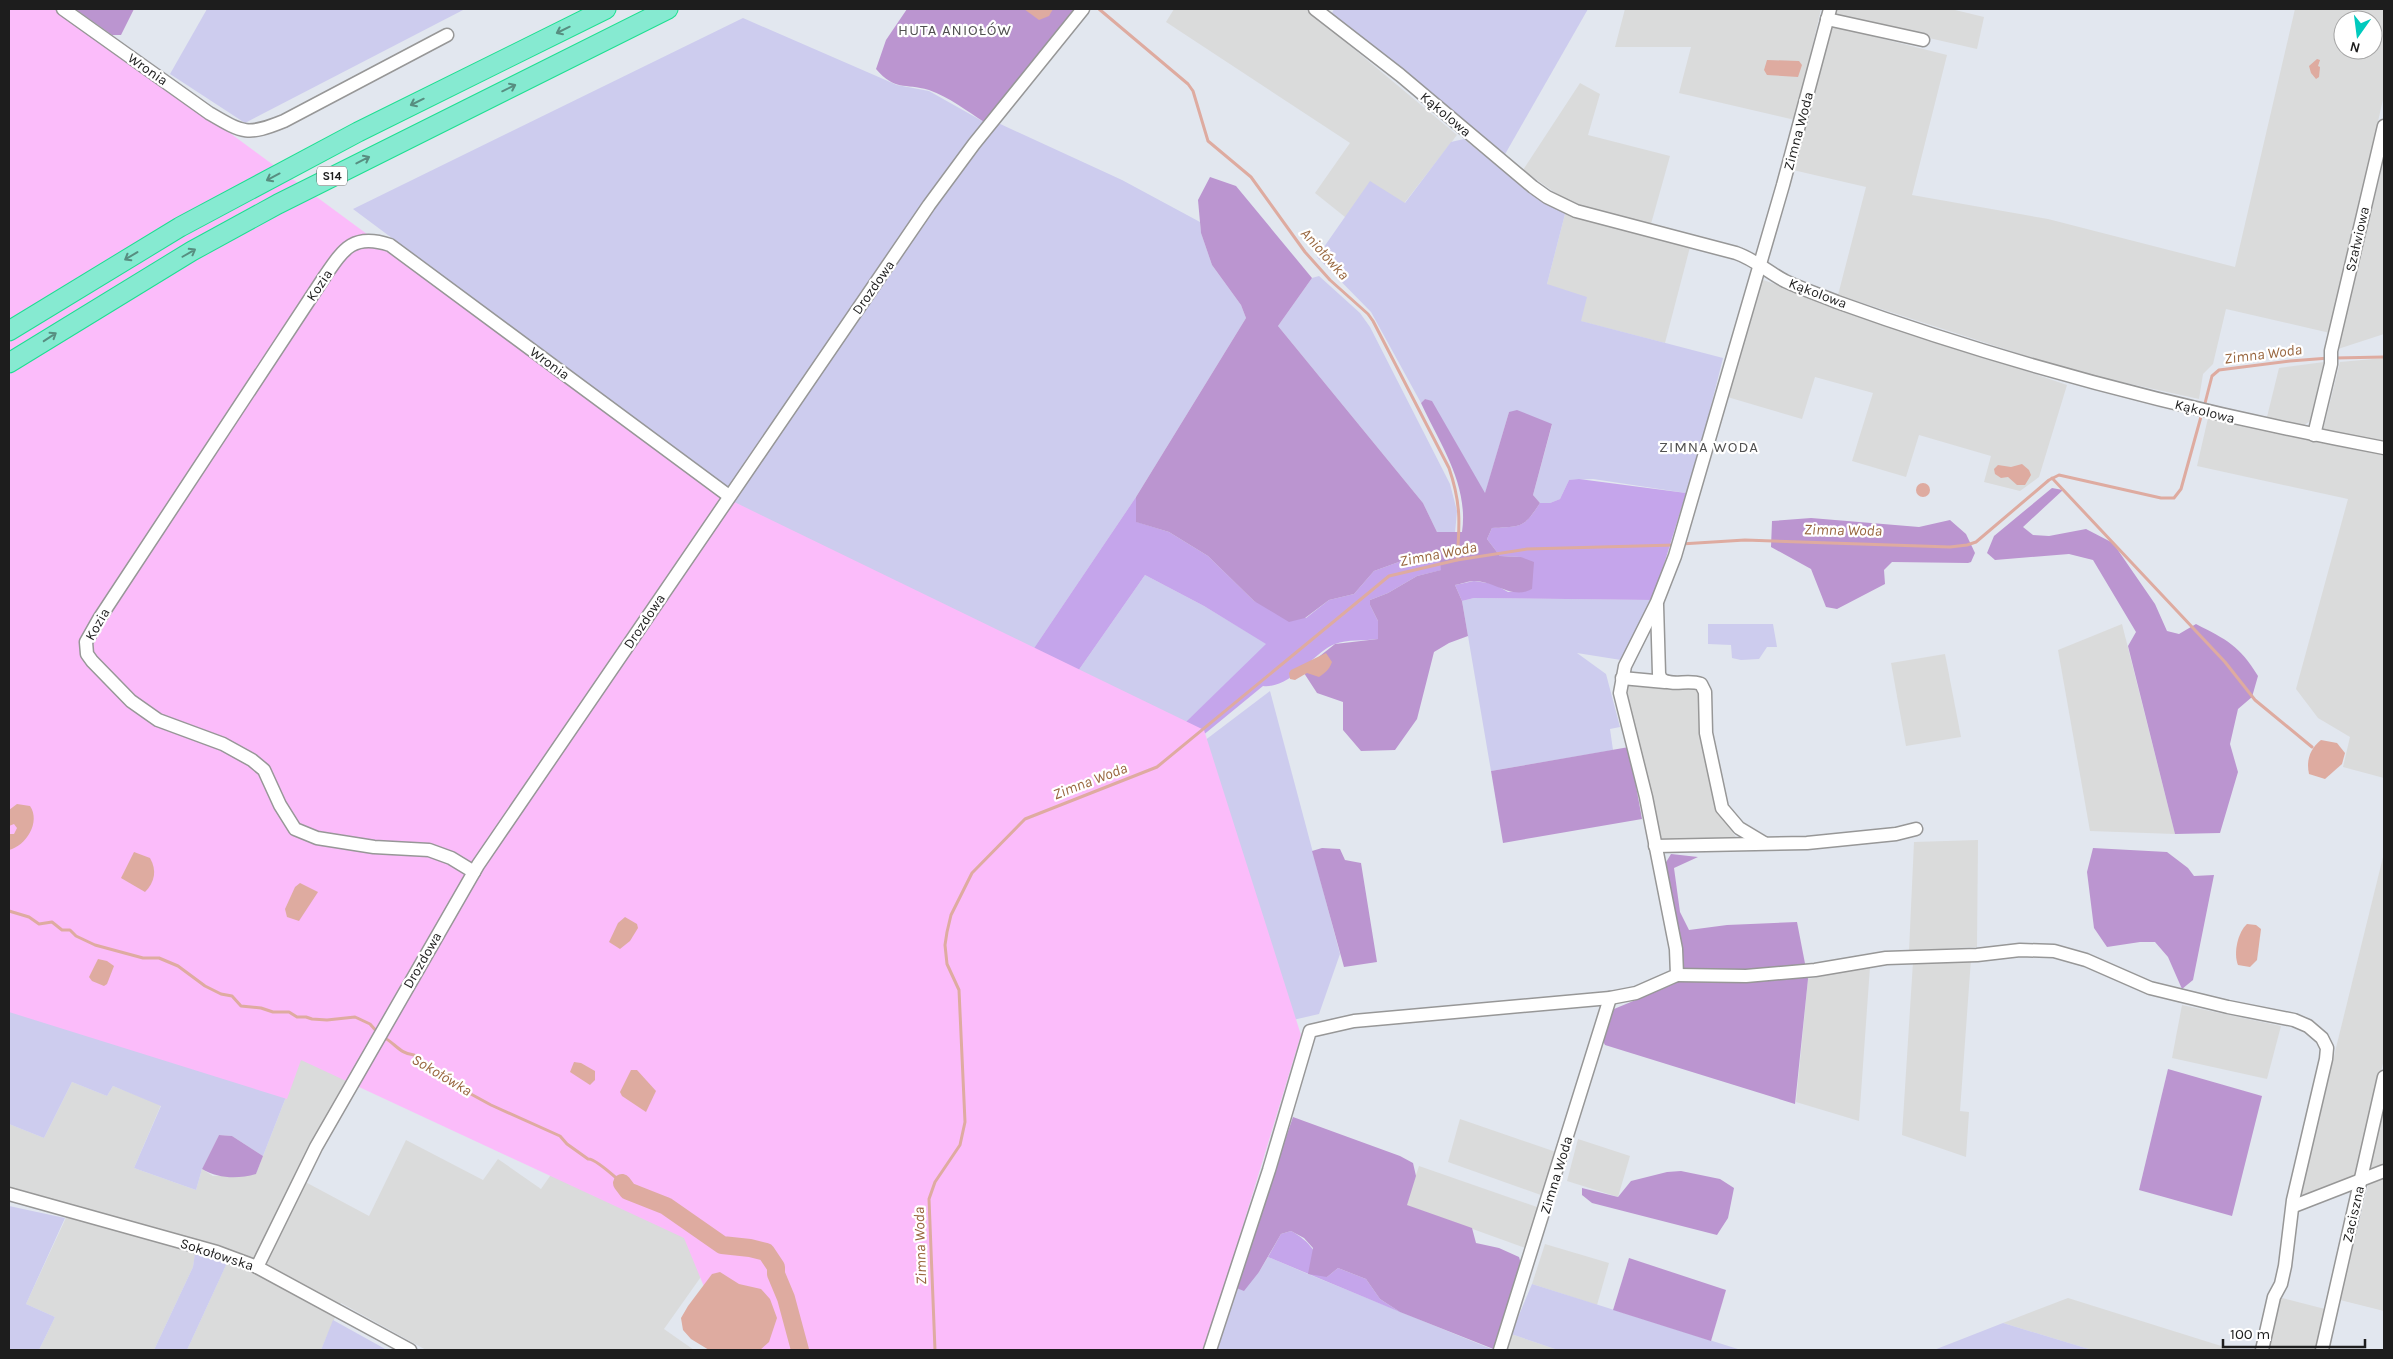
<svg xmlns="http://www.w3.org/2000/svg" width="2393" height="1359" viewBox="0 0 2393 1359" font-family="Karla,sans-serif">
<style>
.residential{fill:#dadbdb;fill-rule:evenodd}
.farmland{fill:#cdccee}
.grass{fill:#c5a5eb}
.forest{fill:#bb95d0}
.park{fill:#fbbcfa}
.water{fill:#deaba0}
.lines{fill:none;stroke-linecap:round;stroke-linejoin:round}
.stream{stroke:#deaba0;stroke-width:3}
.river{stroke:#deaba0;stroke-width:18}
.minor-casing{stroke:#979797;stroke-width:15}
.highway-casing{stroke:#1ddf91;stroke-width:21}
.minor{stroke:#fff;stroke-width:12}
.highway{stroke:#86ead1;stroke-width:19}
.oneway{stroke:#578e80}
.labels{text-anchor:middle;stroke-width:4.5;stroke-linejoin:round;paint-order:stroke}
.shield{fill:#fff;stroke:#616161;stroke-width:1}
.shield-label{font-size:12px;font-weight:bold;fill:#1d1d1d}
.street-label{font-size:14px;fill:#1d1d1d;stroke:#fff}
.neighbourhood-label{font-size:15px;letter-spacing:1px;fill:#505050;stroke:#fff}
.water-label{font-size:15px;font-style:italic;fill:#98663e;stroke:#fff}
</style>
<rect width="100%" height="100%" fill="#e2e7ef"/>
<g class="residential">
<polygon points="1174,9 1306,9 1457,135 1375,241 1315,193 1350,143 1166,22"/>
<polygon points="1625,9 1821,9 1795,120 1679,93 1691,47 1615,47"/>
<polygon points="1835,9 1951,9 1984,17 1977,49 1833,16"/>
<path d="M 2295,9 L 2384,9 L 2384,95 L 2330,333 L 2226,309 L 2213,364 L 2203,374 L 2199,399 L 2076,372 L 1838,295 L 1866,187 L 1793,170 L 1832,26 L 1947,55 L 1912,195 L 2048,219 L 2235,267 ZM 2343,20 L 2373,20 L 2373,50 L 2343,50 Z"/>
<polygon points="1580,83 1600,94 1588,135 1670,156 1651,224 1568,202 1523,170"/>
<polygon points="2384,159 2384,334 2338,349"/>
<polygon points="1565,214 1690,247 1665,343 1580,321 1547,284"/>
<polygon points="1758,278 1815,299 2067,385 2039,477 2020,491 1984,482 1991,456 1919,435 1906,477 1852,461 1873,393 1815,377 1802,419 1724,396"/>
<polygon points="2384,358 2384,441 2323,430 2340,362"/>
<polygon points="2324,362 2310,421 2303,426 2267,417 2279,368"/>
<polygon points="2208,418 2384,455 2384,778 2343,767 2350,737 2318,718 2296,689 2348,499 2197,466"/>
<polygon points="2122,624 2175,834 2090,831 2058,650"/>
<polygon points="1945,654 1961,737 1906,746 1891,663"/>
<polygon points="1627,684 1682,687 1700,691 1719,811 1737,839 1662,840 1627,704"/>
<polygon points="1978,840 1977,947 1909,951 1914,842"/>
<polygon points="2384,853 2384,1059 2356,1175 2299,1198"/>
<polygon points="1971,959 1960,1111 1969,1112 1966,1157 1902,1135 1913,962"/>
<polygon points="1870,967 1859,1121 1796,1102 1808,979"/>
<polygon points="2182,1005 2281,1026 2267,1079 2172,1058"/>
<polygon points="314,1025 367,1042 296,1177 369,1216 406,1140 483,1180 498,1159 541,1189 564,1156 715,1257 664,1329 694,1350 426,1350 341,1303 321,1350 187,1350 232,1252 197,1242 193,1267 154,1350 39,1350 55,1317 26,1304 71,1207 9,1190 9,1124 44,1138 72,1082 107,1096 113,1086 161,1105 134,1168 196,1190 202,1169 213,1176 256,1174"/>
<polygon points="2384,1095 2384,1164 2369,1171"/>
<polygon points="1460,1119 1556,1152 1541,1195 1448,1162"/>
<polygon points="1578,1139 1630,1156 1618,1197 1567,1181"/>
<polygon points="1419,1166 1540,1208 1528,1249 1406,1205"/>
<polygon points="2384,1178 2384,1311 2340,1300 2368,1185"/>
<polygon points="1545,1244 1609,1263 1597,1305 1532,1284"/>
<polygon points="2278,1297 2325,1309 2315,1350 2265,1350"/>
<polygon points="2068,1298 2234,1350 2092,1350 2003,1323"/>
<polygon points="1511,1334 1558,1350 1506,1350"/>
</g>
<g class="farmland">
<polygon points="207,9 465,9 245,123 170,74"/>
<polygon points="1334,9 1588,9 1504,156 1331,15"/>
<polygon points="743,18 897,85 929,91 984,122 733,483 729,486 723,485 353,209"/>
<polygon points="996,122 1122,180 1200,222 1201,233 1212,265 1241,305 1246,318 1136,497 664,1197 490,863 882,281"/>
<polygon points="1464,139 1528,191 1565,214 1547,284 1587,297 1581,321 1723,358 1692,482 1686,493 1593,479 1569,480 1560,499 1550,503 1540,503 1533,495 1552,425 1509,412 1485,494 1432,402 1425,399 1421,403 1371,312 1317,257 1370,181 1405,203 1451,142"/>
<polygon points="1319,276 1360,313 1370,327 1450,484 1457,511 1455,533 1437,532 1423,503 1278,326 1312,278"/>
<polygon points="1145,575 1204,606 1267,644 1152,755 1055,704"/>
<polygon points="1474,598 1653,600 1621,660 1577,653 1606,674 1620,727 1610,729 1613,750 1491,771 1462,601"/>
<polygon points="1708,624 1773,624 1777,647 1767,647 1759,659 1741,660 1732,658 1731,645 1708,644"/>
<polygon points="1270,691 1340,954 1319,1014 1293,1020 1204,741"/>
<polygon points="9,980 314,1025 263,1156 232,1136 219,1135 202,1169 196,1190 134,1168 161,1106 113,1086 107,1096 72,1082 44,1138 9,1124"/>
<polygon points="9,1206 65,1218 26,1304 55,1317 39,1350 9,1350"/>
<polygon points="195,1253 227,1263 187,1350 154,1350 193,1267"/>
<polygon points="1268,1257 1308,1274 1494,1350 1215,1350 1234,1287 1259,1272"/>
<polygon points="1532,1284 1741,1350 1558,1350 1511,1334"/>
<polygon points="333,1320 387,1350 321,1350"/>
<polygon points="2003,1323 2092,1350 1934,1350"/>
</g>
<g class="grass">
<path d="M 1579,479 L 1686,493 L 1653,600 L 1474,598 L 1462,601 L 1455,585 L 1474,581 L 1494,584 L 1508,592 L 1532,589 L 1532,581 L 1521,557 L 1500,556 L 1487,539 L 1492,528 C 1521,526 1523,529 1540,503 L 1550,503 L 1560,499 L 1569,480 Z"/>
<path d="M 1136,497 L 1137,522 L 1169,532 L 1208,556 L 1254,601 L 1306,618 L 1329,600 L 1354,594 L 1374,571 L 1418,555 L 1439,552 L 1442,570 L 1417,576 L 1388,593 L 1370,600 L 1370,605 L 1378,621 L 1378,639 C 1365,641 1347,639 1335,644 C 1315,651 1291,689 1263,686 L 1157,773 L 1152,755 L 1266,644 L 1204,606 L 1145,575 L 1055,704 L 1024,663 Z"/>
<path d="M 1291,1231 C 1313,1243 1317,1255 1327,1277 L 1338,1268 L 1366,1279 L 1380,1299 L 1400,1312 L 1268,1257 L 1281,1234 Z"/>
</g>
<g class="forest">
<polygon points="75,9 134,9 121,35 112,35"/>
<path d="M 907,9 L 1074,9 L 984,122 C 967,111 949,97 929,90 C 904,83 895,91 876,69 L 886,40 Z"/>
<path d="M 1210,177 L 1236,186 L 1312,278 L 1278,326 L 1423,503 L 1437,532 L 1462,532 C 1469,485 1440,444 1421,403 L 1425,399 L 1432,401 L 1485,493 L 1509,412 L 1517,410 L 1552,424 L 1533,495 L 1540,503 C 1523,529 1522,526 1492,528 L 1487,539 L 1500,556 L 1521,557 L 1534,562 L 1532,589 C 1512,600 1495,581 1474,581 C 1468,581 1461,584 1455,585 L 1462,601 L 1468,636 L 1449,643 L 1434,652 L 1417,719 L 1395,750 L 1361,751 L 1343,730 L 1343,702 L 1317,693 L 1302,670 L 1335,644 L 1378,639 L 1378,621 L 1370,605 L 1370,600 L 1388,593 L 1417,576 L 1441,570 L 1439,552 L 1418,555 L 1374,571 L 1354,594 L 1329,600 L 1305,618 L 1289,622 L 1254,601 L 1208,556 L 1169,532 L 1136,522 L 1136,497 L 1246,318 L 1241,305 L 1212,265 L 1201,233 L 1198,200 Z"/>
<path d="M 2052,488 L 2063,490 L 2023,527 L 2033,535 L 2049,536 L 2086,529 L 2113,543 L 2155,604 L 2167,631 L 2179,634 L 2196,624 C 2227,640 2239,645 2258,676 L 2252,697 L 2238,709 L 2230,744 L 2238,772 L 2220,833 L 2175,834 L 2128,646 L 2136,632 L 2093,560 L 2069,554 L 1995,560 L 1987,553 L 1994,536 Z"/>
<polygon points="1811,518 1919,527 1950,520 1966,534 1975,553 1971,562 1968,563 1892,562 1884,570 1885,584 1837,609 1826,607 1811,569 1771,547 1772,521"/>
<polygon points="1629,747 1642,819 1503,843 1491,771"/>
<polygon points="1322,848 1340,849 1345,860 1361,863 1377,962 1344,967 1312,851"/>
<polygon points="2093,848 2167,852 2188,868 2194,876 2214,875 2193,980 2182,989 2168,957 2155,942 2140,942 2107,947 2094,928 2087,872"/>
<polygon points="1671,854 1698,857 1674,868 1680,912 1689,930 1727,925 1797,922 1808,979 1795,1104 1605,1045 1602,1039 1614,1009 1674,984 1684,970 1665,864"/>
<polygon points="2168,1069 2262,1096 2232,1216 2139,1190"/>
<polygon points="1293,1117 1400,1156 1413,1163 1416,1176 1407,1205 1472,1228 1476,1243 1499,1248 1519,1257 1522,1267 1496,1350 1400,1312 1380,1299 1366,1279 1338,1268 1327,1277 1308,1274 1313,1248 1304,1238 1291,1231 1281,1234 1259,1272 1244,1291 1234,1287"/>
<path d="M 219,1135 L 232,1136 L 263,1156 L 256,1174 C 238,1179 219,1179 202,1169 Z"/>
<polygon points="1681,1171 1720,1179 1734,1188 1728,1218 1717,1235 1592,1203 1582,1195 1582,1188 1618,1197 1631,1181 1667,1172"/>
<polygon points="1629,1258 1726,1290 1711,1341 1613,1310"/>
</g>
<polygon class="park" points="9,9 62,9 722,496 1204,730 1301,1035 1205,1350 730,1350 684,1238 301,1060 287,1099 9,1012"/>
<g class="water">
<polygon points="1024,9 1053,9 1049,16 1039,20"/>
<polygon points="2317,59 2320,60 2318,66 2320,67 2319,77 2316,79 2311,73 2309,66"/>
<polygon points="1767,60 1799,61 1802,65 1798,77 1767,75 1764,70"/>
<polygon points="2022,464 2029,470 2031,475 2025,485 2017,485 2008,477 2001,478 1995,474 1994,469 1998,465 2011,467"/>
<circle cx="1923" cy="490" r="7"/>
<path d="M 1326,653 L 1332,662 C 1329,670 1325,673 1319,677 L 1307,673 L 1295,680 L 1290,679 L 1289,673 L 1291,670 Z"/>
<path d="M 2321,740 L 2337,743 L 2345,753 L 2342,764 L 2325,779 L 2309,774 C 2306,760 2310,749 2321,740 Z"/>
<path d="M 17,804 L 30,806 C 41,822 26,846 9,850 L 9,834 L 14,834 L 17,828 L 14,824 L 9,826 L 9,810 Z"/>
<path d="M 134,852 L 150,858 C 157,870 155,882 145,892 L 121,878 Z"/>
<polygon points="300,883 318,892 299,921 287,917 285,909 295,887"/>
<polygon points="625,917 637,924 638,928 630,941 620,949 609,942 618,923"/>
<path d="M 2247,924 L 2256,925 L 2261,929 L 2257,960 L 2250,967 L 2238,965 C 2233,953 2238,932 2247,924 Z"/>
<polygon points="98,959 107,961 114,966 107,984 104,986 92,981 89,977"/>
<polygon points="574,1062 581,1063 595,1071 595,1080 590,1085 570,1072"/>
<polygon points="631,1070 637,1070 656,1091 646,1112 622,1096 620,1092"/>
<polygon points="720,1272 739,1284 761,1289 770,1299 777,1318 769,1342 760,1350 709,1350 691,1339 683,1330 681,1318 688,1306 712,1274"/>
</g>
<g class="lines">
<g class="stream">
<path d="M 1099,9 L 1188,84 L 1193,91 L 1208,141 L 1251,177 L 1305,252 L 1330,280 L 1368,314 L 1373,321 L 1449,468 C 1461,503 1460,523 1457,560"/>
<polyline points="2335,358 2384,357"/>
<polyline points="2204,407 2212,376 2219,370 2290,361 2329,358"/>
<polyline points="2052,478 2225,662 2255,700 2312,747"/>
<polyline points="1681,544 1745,540 1950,547 1967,545 1976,542 2049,480 2059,475 2161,498 2174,498 2181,489 2202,413"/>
<polyline points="9,911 29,917 39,924 52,922 62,930 70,930 76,936 95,945 143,958 159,958 178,966 205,986 221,994 232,996 241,1006 261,1008 273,1012 289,1012 297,1017 306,1017 312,1019 327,1020 355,1017 370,1024 378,1033"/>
<path d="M 383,1037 C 395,1043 400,1054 414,1055 L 447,1081 L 491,1105 L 560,1136 L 567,1144 L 588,1159 C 595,1158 615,1177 622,1183"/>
<polyline points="935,1350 929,1199 935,1182 960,1145 965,1122 959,990 947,964 945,945 947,932 951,915 972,873 1025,819 1157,767 1389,576 1457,560 1527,549 1675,545"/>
</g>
<polyline class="river" points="622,1183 628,1191 666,1206 722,1245 750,1248 766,1252 776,1267 776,1274 786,1298 800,1350"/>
<g class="minor-casing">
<g id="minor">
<path d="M 63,9 L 209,113 C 243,133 247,136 284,121 L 447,35"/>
<path d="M 1315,9 L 1400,75 L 1533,187 L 1547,197 L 1576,211 L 1736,253 C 1754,259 1768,272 1785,281 C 1802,289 1820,295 1837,302 C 2017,367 2197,413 2384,448"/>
<polyline points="1827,19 1923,40"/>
<polyline points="2314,435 2331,364 2331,351 2384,126"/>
<path d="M 1657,605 L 1659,674 L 1661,679 C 1673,687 1687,679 1701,684 L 1705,692 L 1706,733 L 1722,808 L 1739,828 L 1764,843"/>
<polyline points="1622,678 1665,682"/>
<polyline points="1655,846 1807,843 1896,834 1916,829"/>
<path d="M 474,872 L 451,858 L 429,850 L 374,847 L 317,838 L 295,829 L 280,805 L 264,770 L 252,760 L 223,744 L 158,720 L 131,701 L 92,661 L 87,654 L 86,642 L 99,619 L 325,276 C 344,248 354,233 390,245 L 729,496"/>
<polyline points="1677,975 1746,976 1815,970 1886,958 1977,955 2020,950 2054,951 2086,960 2150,988 2228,1007 2294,1020 2308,1026 2322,1038 2327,1048 2326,1059 2293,1200 2285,1266 2281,1284 2274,1297 2262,1350"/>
<polyline points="9,1194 217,1252 257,1267 410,1350"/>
<polyline points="2294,1206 2384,1171"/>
<polyline points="257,1267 316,1147 478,865 929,205 974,144 1083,9"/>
<polyline points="1210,1350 1269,1170 1310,1031 1354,1021 1610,998 1636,993 1677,975 1676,949 1646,797 1620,693 1625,666 1657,602 1675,556 1783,185 1830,9"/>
<polyline points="1500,1350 1610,998"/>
<polyline points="2322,1350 2384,1077"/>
</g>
</g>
<g class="highway-casing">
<g id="highway">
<polyline points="9,331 180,227 358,132 606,9"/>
<polyline points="9,363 192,251 278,204 668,9"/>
</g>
</g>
<use href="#minor" class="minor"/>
<use href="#highway" class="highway"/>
</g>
<defs><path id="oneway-shaft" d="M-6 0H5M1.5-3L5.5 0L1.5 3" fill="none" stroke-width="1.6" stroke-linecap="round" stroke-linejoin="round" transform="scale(1.25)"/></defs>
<g class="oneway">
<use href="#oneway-shaft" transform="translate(563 30) rotate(154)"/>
<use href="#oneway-shaft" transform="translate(509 88) rotate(-26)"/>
<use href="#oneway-shaft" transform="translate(417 102) rotate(154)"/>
<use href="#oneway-shaft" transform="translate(363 160) rotate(-27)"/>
<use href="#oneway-shaft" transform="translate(273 177) rotate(152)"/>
<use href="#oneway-shaft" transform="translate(189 253) rotate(-30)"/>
<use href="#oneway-shaft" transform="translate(131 256) rotate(149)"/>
<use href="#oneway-shaft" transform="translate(50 337) rotate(-33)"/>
</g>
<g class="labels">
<rect class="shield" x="317" y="166.5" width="30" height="19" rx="4"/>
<g class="shield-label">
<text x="332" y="180">S14</text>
</g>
<g class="street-label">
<text transform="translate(148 69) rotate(35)" y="5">Wronia</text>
<text transform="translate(1446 114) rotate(40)" y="5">Kąkolowa</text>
<text transform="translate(1798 131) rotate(-75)" y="5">Zimna Woda</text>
<text transform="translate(2357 239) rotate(-77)" y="5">Szałwiowa</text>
<text transform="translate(319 285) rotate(-56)" y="5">Kozia</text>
<text transform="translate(873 287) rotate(-55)" y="5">Drozdowa</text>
<text transform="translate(1818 293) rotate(21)" y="5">Kąkolowa</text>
<text transform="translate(550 363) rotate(36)" y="5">Wronia</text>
<text transform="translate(2205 411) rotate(14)" y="5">Kąkolowa</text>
<text transform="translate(644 621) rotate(-56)" y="5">Drozdowa</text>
<text transform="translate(97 624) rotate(-60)" y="5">Kozia</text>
<text transform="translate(422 960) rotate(-60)" y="5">Drozdowa</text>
<text transform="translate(1556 1175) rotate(-73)" y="5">Zimna Woda</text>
<text transform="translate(2353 1214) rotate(-77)" y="5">Zaciszna</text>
<text transform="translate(217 1254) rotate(18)" y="5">Sokołowska</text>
</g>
<g class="neighbourhood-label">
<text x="955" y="35">HUTA ANIOŁÓW</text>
<text x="1709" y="452">ZIMNA WODA</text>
</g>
<g class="water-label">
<text transform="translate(1325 254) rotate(48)" y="5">Aniołówka</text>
<text transform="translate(2263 354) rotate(-7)" y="5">Zimna Woda</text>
<text transform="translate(1843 530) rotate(1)" y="5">Zimna Woda</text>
<text transform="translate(1438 554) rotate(-11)" y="5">Zimna Woda</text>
<text transform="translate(1090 781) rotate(-21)" y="5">Zimna Woda</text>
<text transform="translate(442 1075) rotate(31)" y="5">Sokołówka</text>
<text transform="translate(920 1246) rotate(-92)" y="5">Zimna Woda</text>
</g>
</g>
<rect width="2393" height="1359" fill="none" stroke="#1d1d1d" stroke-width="20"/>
<g transform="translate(2358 35) rotate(194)"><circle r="24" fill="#ffffff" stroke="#a5a5a5"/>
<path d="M0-4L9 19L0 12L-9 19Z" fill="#00cabe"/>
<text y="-8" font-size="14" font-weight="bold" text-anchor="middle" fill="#1d1d1d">N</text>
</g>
<path d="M2223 1339v8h142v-8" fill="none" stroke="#1d1d1d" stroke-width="2.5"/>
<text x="2230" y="1339" font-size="15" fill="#1d1d1d" stroke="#ffffff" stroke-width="4" paint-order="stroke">100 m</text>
</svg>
